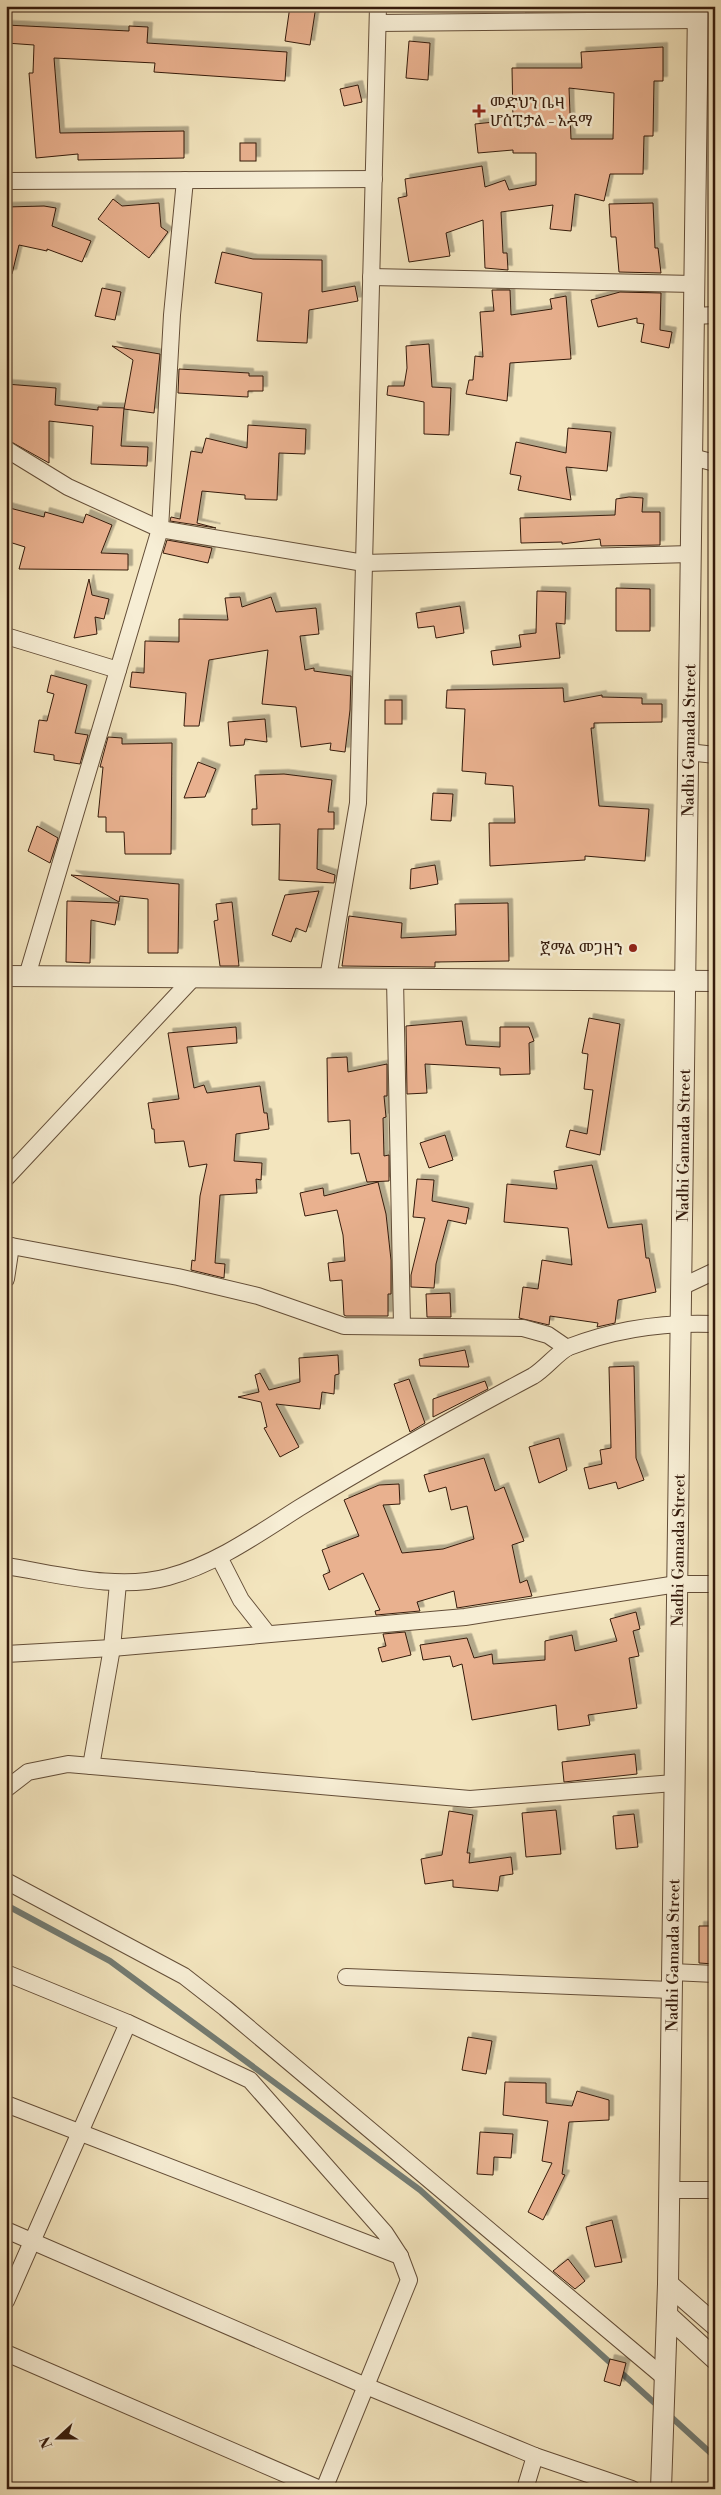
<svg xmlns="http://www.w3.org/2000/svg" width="721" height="2495" viewBox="0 0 721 2495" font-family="'Libre Bodoni','Noto Serif Ethiopic',serif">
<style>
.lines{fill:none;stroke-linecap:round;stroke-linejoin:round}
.stream{stroke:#737c74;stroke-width:6}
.building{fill:#e9b18f;stroke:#351b0c;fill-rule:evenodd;filter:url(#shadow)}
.minor-casing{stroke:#644e38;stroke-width:18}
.tertiary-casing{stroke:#644e38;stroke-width:22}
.minor{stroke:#f7eed5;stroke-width:16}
.tertiary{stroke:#f7eed5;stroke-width:20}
.poi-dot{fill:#8f2418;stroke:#f7eed5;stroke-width:2}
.labels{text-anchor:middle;stroke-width:5;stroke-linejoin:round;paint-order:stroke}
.poi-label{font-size:16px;fill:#351b0c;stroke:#f7eed5;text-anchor:start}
.street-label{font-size:16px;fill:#351b0c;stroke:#f7eed5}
</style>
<defs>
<filter id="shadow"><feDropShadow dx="4.5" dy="-4.5" stdDeviation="0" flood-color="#0004"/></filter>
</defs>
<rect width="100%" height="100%" fill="#f3e5be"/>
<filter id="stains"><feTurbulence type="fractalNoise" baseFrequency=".004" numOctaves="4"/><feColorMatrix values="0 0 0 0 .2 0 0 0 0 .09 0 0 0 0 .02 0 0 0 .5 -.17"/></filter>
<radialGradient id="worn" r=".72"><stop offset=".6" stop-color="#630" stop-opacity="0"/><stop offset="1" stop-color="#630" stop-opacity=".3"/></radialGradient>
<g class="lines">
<g class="stream">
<polyline points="6,1905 110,1961 420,2190 659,2407"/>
<polyline points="669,2415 715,2457"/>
</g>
</g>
<g class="building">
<polygon points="290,6 316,6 310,45 285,41"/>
<polygon points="526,6 646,6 645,10 525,12"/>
<polygon points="6,25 129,31 129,26 148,27 147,43 287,52 285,81 154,72 155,63 54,58 60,133 184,131 184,158 78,160 78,154 36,158 29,73 33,73 34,45 6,43"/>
<polygon points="409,41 430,43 428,80 406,78"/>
<path d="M 663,47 L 663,81 L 654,81 L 653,136 L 644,136 L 643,174 L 610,174 L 604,201 L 575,194 L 571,231 L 550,229 L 553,205 L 501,212 L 503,253 L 507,253 L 508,270 L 485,268 L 483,220 L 446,233 L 450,256 L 409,262 L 398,198 L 407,196 L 405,179 L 482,166 L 485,187 L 505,180 L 509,190 L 536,185 L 536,153 L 513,153 L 513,150 L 478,153 L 475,124 L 513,120 L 512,68 L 582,68 L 581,52 ZM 569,88 L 614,93 L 613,139 L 571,139 Z"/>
<polygon points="358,85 362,102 344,106 340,89"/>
<rect x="240" y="143" width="16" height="18"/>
<polygon points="113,199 122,206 159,203 161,227 168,232 149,258 98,219"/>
<polygon points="653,203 655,248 658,248 661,273 619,272 616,237 611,237 609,204"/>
<polygon points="44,206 56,208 52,226 91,241 82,262 47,249 47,251 19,245 12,274 6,274 6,207"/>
<polygon points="222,252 253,259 322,260 322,292 355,286 358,301 309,310 307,343 257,341 262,293 215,283"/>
<polygon points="102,288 121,292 115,320 95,316"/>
<polygon points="492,290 510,290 511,315 552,309 550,299 566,296 571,359 510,363 507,401 466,394 469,380 473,380 475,356 483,357 480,312 494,311"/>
<polygon points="620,292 661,293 660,330 672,332 669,348 641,342 644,324 637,323 637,318 598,327 591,300"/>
<polygon points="429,344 432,387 451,388 449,435 424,434 424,402 387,395 388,386 404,386 407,368 406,346"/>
<polygon points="112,346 160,354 154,413 124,409 133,360"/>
<polygon points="179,369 249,373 249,376 263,376 263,391 248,391 248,397 178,393"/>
<polygon points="6,384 56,388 55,405 98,410 98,407 124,408 121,446 148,447 147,466 91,464 93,426 49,421 49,463 6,439"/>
<polygon points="248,425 306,429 305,454 279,453 277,500 245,499 245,495 202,491 197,523 216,528 170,521 171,517 180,519 191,451 202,453 206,438 247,448"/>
<polygon points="568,428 611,432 607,471 566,467 571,500 518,490 521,476 510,474 516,442 566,453"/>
<polygon points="629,497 643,498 642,512 660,512 660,545 601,546 600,539 562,544 562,542 521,543 520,518 615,515 616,499"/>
<polygon points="6,507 44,517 45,512 83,523 86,514 112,525 101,553 128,554 128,570 19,569 25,547 6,541"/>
<polygon points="167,540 212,548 208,563 163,553"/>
<polygon points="89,579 92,595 109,599 104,619 95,617 97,634 74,638"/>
<polygon points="616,588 650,589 650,631 616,631"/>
<polygon points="537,591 566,592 565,624 556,623 560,658 493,665 491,651 521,647 519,635 536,633"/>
<polygon points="240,597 242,607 271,597 276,612 316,608 319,634 300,636 305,670 314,668 314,671 351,676 350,710 345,752 330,750 331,743 301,747 296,707 262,704 268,650 209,660 199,726 184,726 186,693 130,687 132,672 144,673 145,641 179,642 179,619 228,620 225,598"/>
<polygon points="460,606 464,633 436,638 434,626 418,628 416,613"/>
<polygon points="51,675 87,685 75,733 88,735 80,764 54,760 54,755 34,752 39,720 47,721 54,694 47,692"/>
<polygon points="563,688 564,702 602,695 602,697 642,698 642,704 662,704 662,722 594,723 594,728 591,728 599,806 649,809 645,861 585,856 585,860 490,866 489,823 515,823 513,786 485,784 486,773 462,771 465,709 446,708 447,690"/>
<rect x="385" y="700" width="17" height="24"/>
<polygon points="265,719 267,742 245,739 244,745 230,746 228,722"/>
<polygon points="108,737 122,738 122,744 172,743 171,854 125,854 124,832 106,832 106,817 98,817 103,767 100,767"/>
<polygon points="198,762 216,769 205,797 184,798"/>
<polygon points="284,774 332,780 328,812 334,812 334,829 318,829 317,869 335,875 334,883 279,880 280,824 252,825 252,809 257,809 255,775"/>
<polygon points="433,793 453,794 451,821 431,820"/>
<polygon points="37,826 58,838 50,863 28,851"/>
<polygon points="435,865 438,884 410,889 411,869"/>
<polygon points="71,875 179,884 178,953 148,953 148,899 120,896 119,902"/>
<polygon points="319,891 306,932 296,928 291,942 272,935 285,895"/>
<polygon points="67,901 119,903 115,925 91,920 90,963 66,962"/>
<polygon points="232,902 239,966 220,966 214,921 218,920 216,904"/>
<polygon points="508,903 509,961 435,962 435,967 342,966 349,916 402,923 401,938 456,935 455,904"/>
<polygon points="589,1018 620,1024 600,1155 566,1147 570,1130 587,1134 593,1090 584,1089 588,1054 582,1053"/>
<polygon points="462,1021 466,1045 500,1047 500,1027 529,1027 534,1041 529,1043 530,1074 500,1075 500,1068 425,1064 427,1093 407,1094 406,1026"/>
<polygon points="236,1027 237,1043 187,1047 194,1088 204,1085 207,1093 260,1086 264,1113 267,1113 269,1129 236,1134 234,1161 262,1163 261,1180 256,1179 257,1193 220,1195 215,1263 225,1264 224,1278 191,1270 192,1260 195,1261 200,1196 207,1164 189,1167 184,1141 155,1143 154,1129 152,1129 148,1103 179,1099 168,1033"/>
<polygon points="347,1057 348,1072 387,1064 387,1096 384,1096 386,1117 383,1118 384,1156 389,1155 389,1181 367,1182 359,1153 351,1154 350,1120 328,1122 327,1058"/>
<polygon points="445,1135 453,1160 429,1168 420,1143"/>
<polygon points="592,1165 608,1228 642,1224 646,1258 649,1258 656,1292 618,1300 615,1323 597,1327 598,1323 550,1316 549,1325 519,1318 523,1287 538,1289 542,1260 572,1265 568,1228 504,1222 507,1184 557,1189 554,1171"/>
<polygon points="417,1179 434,1180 432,1201 469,1208 466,1224 448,1220 436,1264 434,1288 411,1287 411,1275 425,1218 413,1217"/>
<polygon points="378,1182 386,1214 391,1260 391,1294 388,1294 388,1316 346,1316 344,1315 342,1280 330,1281 328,1263 345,1261 343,1235 337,1210 305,1216 300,1193 323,1188 324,1196"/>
<polygon points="450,1293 451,1317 427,1317 426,1294"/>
<polygon points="465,1350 469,1367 420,1366 419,1359"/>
<polygon points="338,1355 339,1374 335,1375 334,1394 322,1392 320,1409 276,1404 299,1447 280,1457 264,1428 267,1427 261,1402 238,1397 259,1392 255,1375 260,1373 269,1390 300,1382 299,1358"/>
<polygon points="634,1366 636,1458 644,1480 618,1489 616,1482 589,1489 584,1468 602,1464 600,1450 611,1448 609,1367"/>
<polygon points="409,1379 425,1423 410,1432 394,1384"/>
<polygon points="485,1381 488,1389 433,1417 433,1399"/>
<polygon points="559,1438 567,1470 539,1483 529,1447"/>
<polygon points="484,1458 495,1491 504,1487 524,1541 512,1545 520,1583 527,1580 532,1596 457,1608 454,1591 417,1602 420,1611 376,1615 375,1611 380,1610 363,1573 329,1590 323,1575 330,1572 322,1550 359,1536 344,1500 379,1485 399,1484 400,1504 383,1505 402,1553 443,1549 474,1539 467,1506 451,1510 446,1487 429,1492 424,1475"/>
<polygon points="636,1612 640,1629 633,1631 639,1656 629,1658 637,1708 588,1715 590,1725 558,1730 556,1705 472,1720 462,1664 453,1667 450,1656 423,1660 420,1645 467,1638 474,1658 492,1654 493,1664 545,1660 545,1641 572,1635 575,1651 617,1641 610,1619"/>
<polygon points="405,1632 411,1655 382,1662 378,1648 386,1646 383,1634"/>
<polygon points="635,1754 637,1774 564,1782 562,1762"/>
<polygon points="556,1810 561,1854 526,1857 522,1813"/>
<polygon points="449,1811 473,1815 467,1853 470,1853 469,1863 511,1857 513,1874 500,1876 498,1891 453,1887 453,1880 425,1884 421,1859 442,1855"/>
<polygon points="634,1814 638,1847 616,1849 613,1816"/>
<polygon points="699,1926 715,1926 715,1964 699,1963"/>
<polygon points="468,2037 492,2041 486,2074 462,2070"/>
<polygon points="505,2082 546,2083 546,2103 572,2106 577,2091 609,2100 609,2120 569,2122 562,2174 565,2175 543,2220 528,2212 552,2163 542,2161 548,2121 503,2115"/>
<polygon points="480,2132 513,2134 511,2158 494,2157 493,2175 477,2174"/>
<polygon points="612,2220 622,2262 595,2267 586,2227"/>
<polygon points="568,2259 585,2281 575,2289 553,2271"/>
<polygon points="610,2359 626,2363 620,2386 604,2381"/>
</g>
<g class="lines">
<g class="minor-casing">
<g id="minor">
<polyline points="378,23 698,20"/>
<polyline points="6,181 374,179"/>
<polyline points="371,277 694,284"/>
<polyline points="694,316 715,315"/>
<polyline points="6,449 68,487 160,529 364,563 691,554"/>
<polyline points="692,457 715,463"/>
<polyline points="6,636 118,670"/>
<polyline points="688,752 715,755"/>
<polyline points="27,976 160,529 172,315 185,180"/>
<polyline points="328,978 358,803 378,6"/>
<polyline points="395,979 402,1326"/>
<polyline points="6,1178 195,976"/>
<polyline points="6,1245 178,1277 258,1296 344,1326 523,1328 548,1335 567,1348"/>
<polyline points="6,1279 11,1246"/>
<polyline points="681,1287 715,1271"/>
<polyline points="219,1557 241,1600 267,1633"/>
<path d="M 6,1566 C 58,1574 117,1591 168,1577 C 216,1564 258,1534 299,1508 C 376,1461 454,1418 533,1376 C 545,1369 559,1351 569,1347 C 615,1329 667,1322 715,1324"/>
<polyline points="6,1654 112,1648 465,1617 677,1584 715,1584"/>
<polyline points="91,1766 112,1648 118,1583"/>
<polyline points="6,1789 28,1772 68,1764 470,1799 674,1783"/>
<polyline points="6,1881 184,1976 225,2008 665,2378"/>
<polyline points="672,1972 715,1974"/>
<polyline points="6,1973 128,2023 250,2080 385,2233 400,2256 409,2280 324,2489"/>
<polyline points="346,1977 671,1990"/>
<polyline points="6,2104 400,2256"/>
<polyline points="669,2190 715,2190"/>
<polyline points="6,2230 366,2386 535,2456 632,2489"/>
<polyline points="6,2301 128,2023"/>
<polyline points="6,2353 320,2489"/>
<polyline points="525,2489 535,2456"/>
</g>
</g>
<g class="tertiary-casing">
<g id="tertiary">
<polyline points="6,976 715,981"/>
<polyline points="668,2284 715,2325"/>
<polyline points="667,2315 715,2359"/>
<path id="s1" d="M 661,2489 L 668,2284 L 698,6"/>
</g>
</g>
<use href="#minor" class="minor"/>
<use href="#tertiary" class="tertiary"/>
</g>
<g class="poi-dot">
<path d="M476.5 103.5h5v5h5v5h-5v5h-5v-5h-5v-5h5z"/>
<circle cx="633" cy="948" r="5"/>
</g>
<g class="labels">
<g class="poi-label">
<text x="490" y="108">መድህን ቤዛ<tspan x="490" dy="18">ሆስፒታል - አዳማ</tspan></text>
<text x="623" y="954" text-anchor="end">ጀማል መጋዘን</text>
</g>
<g class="street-label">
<text dy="6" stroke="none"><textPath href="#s1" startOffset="1749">Nadhi Gamada Street</textPath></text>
<text dy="6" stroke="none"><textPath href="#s1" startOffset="1344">Nadhi Gamada Street</textPath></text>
<text dy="6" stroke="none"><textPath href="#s1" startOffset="939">Nadhi Gamada Street</textPath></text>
<text dy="6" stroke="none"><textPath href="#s1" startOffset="534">Nadhi Gamada Street</textPath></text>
</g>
</g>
<rect width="721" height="2495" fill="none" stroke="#f3e5be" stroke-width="25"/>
<rect x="8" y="8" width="706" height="2480" fill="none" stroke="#351b0c" stroke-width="2.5"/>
<rect x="12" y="12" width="696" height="2470" fill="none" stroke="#351b0c"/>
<g transform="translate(58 2438) rotate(249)" stroke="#f7eed5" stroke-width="4" paint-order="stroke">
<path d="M0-4L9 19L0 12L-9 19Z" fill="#351b0c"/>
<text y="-8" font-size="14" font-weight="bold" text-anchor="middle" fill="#351b0c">N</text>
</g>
<rect width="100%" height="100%" filter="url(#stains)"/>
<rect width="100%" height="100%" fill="url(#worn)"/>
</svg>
